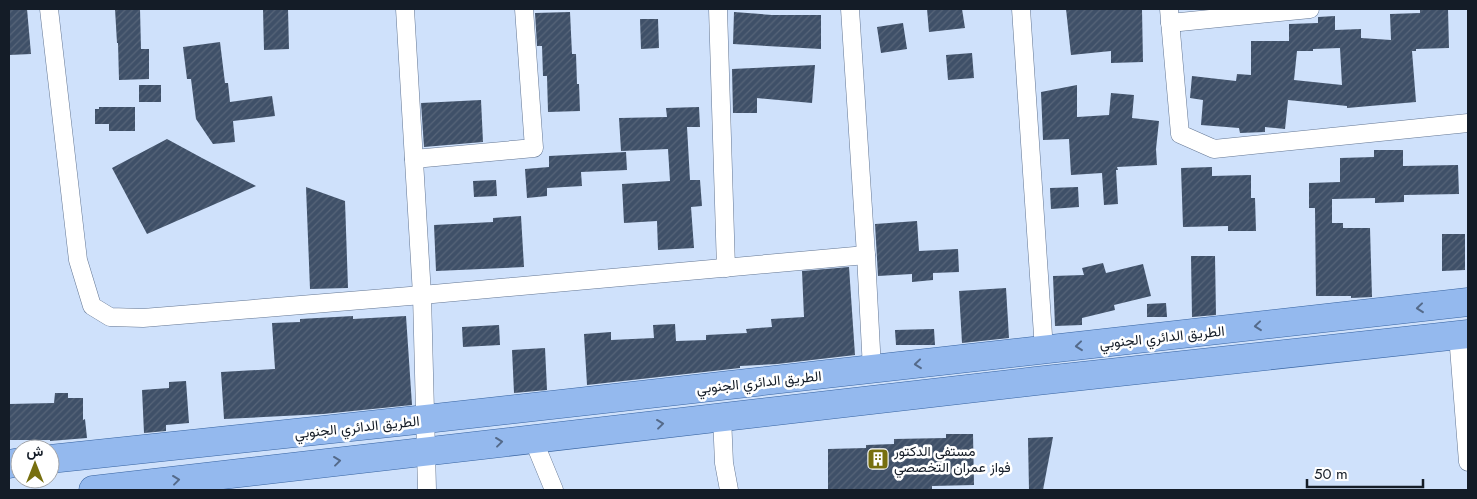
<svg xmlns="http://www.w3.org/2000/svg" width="1477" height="499" viewBox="0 0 1477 499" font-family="Jost,Vazirmatn,sans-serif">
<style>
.building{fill:url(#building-hatch);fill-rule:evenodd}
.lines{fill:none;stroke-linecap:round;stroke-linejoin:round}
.street-casing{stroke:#637693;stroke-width:19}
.primary-casing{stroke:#3864a1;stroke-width:29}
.street{stroke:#fff;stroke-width:18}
.primary{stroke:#94b9ee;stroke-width:28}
.oneway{stroke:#546a8a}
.labels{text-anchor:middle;stroke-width:5;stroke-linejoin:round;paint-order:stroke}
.street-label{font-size:14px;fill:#141c27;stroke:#fff}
.poi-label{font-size:14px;fill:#141c27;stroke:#fff;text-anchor:start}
</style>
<defs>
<pattern id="building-hatch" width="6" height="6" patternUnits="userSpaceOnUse" patternTransform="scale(1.25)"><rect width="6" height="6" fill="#3f5068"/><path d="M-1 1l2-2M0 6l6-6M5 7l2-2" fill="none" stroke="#576579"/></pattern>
</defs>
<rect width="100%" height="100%" fill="#cfe1fb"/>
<g class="building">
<polygon points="9,9 27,9 31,54 9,55"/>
<polygon points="115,9 140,9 141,49 149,49 149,79 119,80 118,43 117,43"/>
<polygon points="263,9 288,9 289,49 264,50"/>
<polygon points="927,9 962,9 965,28 929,32"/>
<polygon points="1066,9 1142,9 1143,62 1111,63 1111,51 1071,55"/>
<path d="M 1420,9 L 1448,9 L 1449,48 L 1416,49 L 1416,51 L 1412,51 L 1416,102 L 1347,108 L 1347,106 L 1288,100 L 1285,129 L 1265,127 L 1265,132 L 1240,133 L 1239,128 L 1201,125 L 1203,100 L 1190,98 L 1192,76 L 1236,81 L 1237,74 L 1251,75 L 1251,41 L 1289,41 L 1289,24 L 1318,23 L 1318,17 L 1335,16 L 1335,30 L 1361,29 L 1361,38 L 1391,40 L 1390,14 L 1420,13 ZM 1340,48 L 1342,85 L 1294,80 L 1297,51 L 1313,51 L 1313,49 Z"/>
<polygon points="570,12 572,54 576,54 577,84 579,84 580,111 548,112 547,76 543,76 542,46 537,46 535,13"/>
<polygon points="734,12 772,15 821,15 821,49 733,44"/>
<polygon points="640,19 658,19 659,48 641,49"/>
<polygon points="903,23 907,49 881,53 877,27"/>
<polygon points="220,42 225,83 228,83 230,102 272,96 275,116 233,121 235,142 213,144 196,119 191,79 187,79 183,47"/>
<polygon points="972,53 974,78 948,80 946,55"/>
<polygon points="815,65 812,103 757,98 757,113 733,113 732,69"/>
<rect x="139" y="85" width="22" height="17"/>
<polygon points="1077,85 1077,117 1109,115 1111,93 1134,95 1132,118 1159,121 1156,149 1157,165 1117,167 1118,170 1116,170 1118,204 1104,205 1102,173 1071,175 1069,139 1043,140 1041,92"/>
<polygon points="481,100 483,142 424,147 421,103"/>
<polygon points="99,107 135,107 135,131 109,131 109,124 95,124 95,109 99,109"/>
<polygon points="699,107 700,127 687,127 690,180 700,180 702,206 691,207 694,248 658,250 657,221 624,223 622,184 670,181 668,149 621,151 619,118 667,117 666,108"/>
<polygon points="167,139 202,158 256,186 147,234 112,168"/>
<polygon points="1374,150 1403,150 1403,166 1458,165 1459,194 1404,195 1404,202 1375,203 1375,198 1332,199 1332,223 1343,223 1343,228 1370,228 1372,297 1351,298 1351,296 1316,296 1315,208 1309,208 1309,183 1340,182 1340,158 1374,157"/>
<polygon points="626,152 627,170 581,172 582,186 547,188 547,196 527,198 525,169 549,167 549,156"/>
<polygon points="1212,167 1212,176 1251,175 1251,198 1255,198 1256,231 1228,231 1228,226 1183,227 1181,168"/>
<polygon points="496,180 497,196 474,197 473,181"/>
<polygon points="306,187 345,201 348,288 310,289"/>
<polygon points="1078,187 1079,207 1051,209 1050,188"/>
<polygon points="521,216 524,267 436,271 434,225 493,222 493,218"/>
<polygon points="917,221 919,251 958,249 959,272 933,273 933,280 912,282 912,274 878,276 875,224"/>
<polygon points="1442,234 1465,234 1465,270 1442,271"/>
<polygon points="1191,256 1215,256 1216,315 1192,317"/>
<polygon points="1103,263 1106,273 1143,264 1151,296 1114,305 1115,310 1082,318 1082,325 1055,326 1053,276 1084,275 1082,268"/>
<polygon points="849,267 855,355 777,364 740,366 740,368 587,385 584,334 611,332 611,340 654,338 653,325 675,324 676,341 706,340 706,335 747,333 746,329 772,327 771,319 804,317 802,271"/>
<polygon points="1006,288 1009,338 962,343 959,291"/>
<polygon points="1166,303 1167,317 1147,317 1147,304"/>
<polygon points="353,316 353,319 406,316 412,405 323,414 224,419 221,372 275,369 272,323 300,322 300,319"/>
<polygon points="499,325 500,345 463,347 462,327"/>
<polygon points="934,329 935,345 896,345 895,330"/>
<polygon points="545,348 547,390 514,393 512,350"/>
<polygon points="186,381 189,423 166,425 166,431 144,433 142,390 169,388 169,382"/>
<polygon points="55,393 68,393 68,398 83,398 83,420 85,419 87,438 50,441 50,440 9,440 9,404 54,403"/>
<polygon points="946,434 973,434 974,485 932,486 932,490 828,490 828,449 866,448 866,445 894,444 894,439 946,438"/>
<polygon points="1053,437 1043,490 1029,490 1028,438"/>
</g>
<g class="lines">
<g class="street-casing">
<g id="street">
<polyline points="49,9 78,260 92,306 110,317 143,318 422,295 866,255"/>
<polyline points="405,9 422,295 427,490"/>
<polyline points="718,9 726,268"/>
<polyline points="850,9 866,255 872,369"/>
<polyline points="1021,9 1044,350"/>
<polyline points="1169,9 1180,134 1214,149 1468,123"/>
<polyline points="1170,23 1310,9"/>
<polyline points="414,159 534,148 524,9"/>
<polyline points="1458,335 1468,462"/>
<polyline points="722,417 724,463 729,490"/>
<polyline points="533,439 554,490"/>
</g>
</g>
<g class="primary-casing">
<g id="primary">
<polyline points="50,459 426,419 1468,302"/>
<polyline points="9,464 20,462"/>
<polyline points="93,490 1036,381 1468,334"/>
</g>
</g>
<use href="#street" class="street"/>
<use href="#primary" class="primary"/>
</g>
<defs><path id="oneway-chevron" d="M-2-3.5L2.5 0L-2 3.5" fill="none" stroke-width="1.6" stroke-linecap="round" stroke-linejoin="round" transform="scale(1.25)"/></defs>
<g class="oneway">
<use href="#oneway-chevron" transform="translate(1420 308) rotate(174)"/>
<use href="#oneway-chevron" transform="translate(1258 326) rotate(174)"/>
<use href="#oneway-chevron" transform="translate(1079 346) rotate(174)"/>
<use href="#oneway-chevron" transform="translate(918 364) rotate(174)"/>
<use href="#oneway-chevron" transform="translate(660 424) rotate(-7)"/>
<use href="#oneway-chevron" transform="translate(499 442) rotate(-7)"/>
<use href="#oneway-chevron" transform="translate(337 461) rotate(-7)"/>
<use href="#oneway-chevron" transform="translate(176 480) rotate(-7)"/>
</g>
<defs>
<g id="building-square" transform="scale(1.125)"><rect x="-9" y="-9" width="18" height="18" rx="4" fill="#776f0f" stroke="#fff"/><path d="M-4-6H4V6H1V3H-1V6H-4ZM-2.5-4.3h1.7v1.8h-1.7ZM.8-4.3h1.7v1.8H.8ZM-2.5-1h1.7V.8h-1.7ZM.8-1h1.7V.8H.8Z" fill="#fff"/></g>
</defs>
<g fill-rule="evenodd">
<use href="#building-square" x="878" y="459"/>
</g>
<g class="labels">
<g class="street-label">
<text transform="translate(1162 337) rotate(-6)" y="5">الطريق الدائري الجنوبي</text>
<text transform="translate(759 382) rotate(-6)" y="5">الطريق الدائري الجنوبي</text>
<text transform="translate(357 427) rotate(-6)" y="5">الطريق الدائري الجنوبي</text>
</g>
<g class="poi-label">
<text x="894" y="456">مستفى الدكتور<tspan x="894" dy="16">فواز عمران التخصصي</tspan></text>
</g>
</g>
<rect width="1477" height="499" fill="none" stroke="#141c27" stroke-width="20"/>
<g transform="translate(35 464)"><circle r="24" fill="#ffffff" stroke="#a1a4a9"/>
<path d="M0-4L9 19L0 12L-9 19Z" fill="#776f0f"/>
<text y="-8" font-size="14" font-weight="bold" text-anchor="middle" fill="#141c27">ش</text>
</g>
<path d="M1307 479v8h116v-8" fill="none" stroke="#141c27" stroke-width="2.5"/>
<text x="1314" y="479" font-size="15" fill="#141c27" stroke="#ffffff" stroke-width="4" paint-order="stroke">50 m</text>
</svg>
